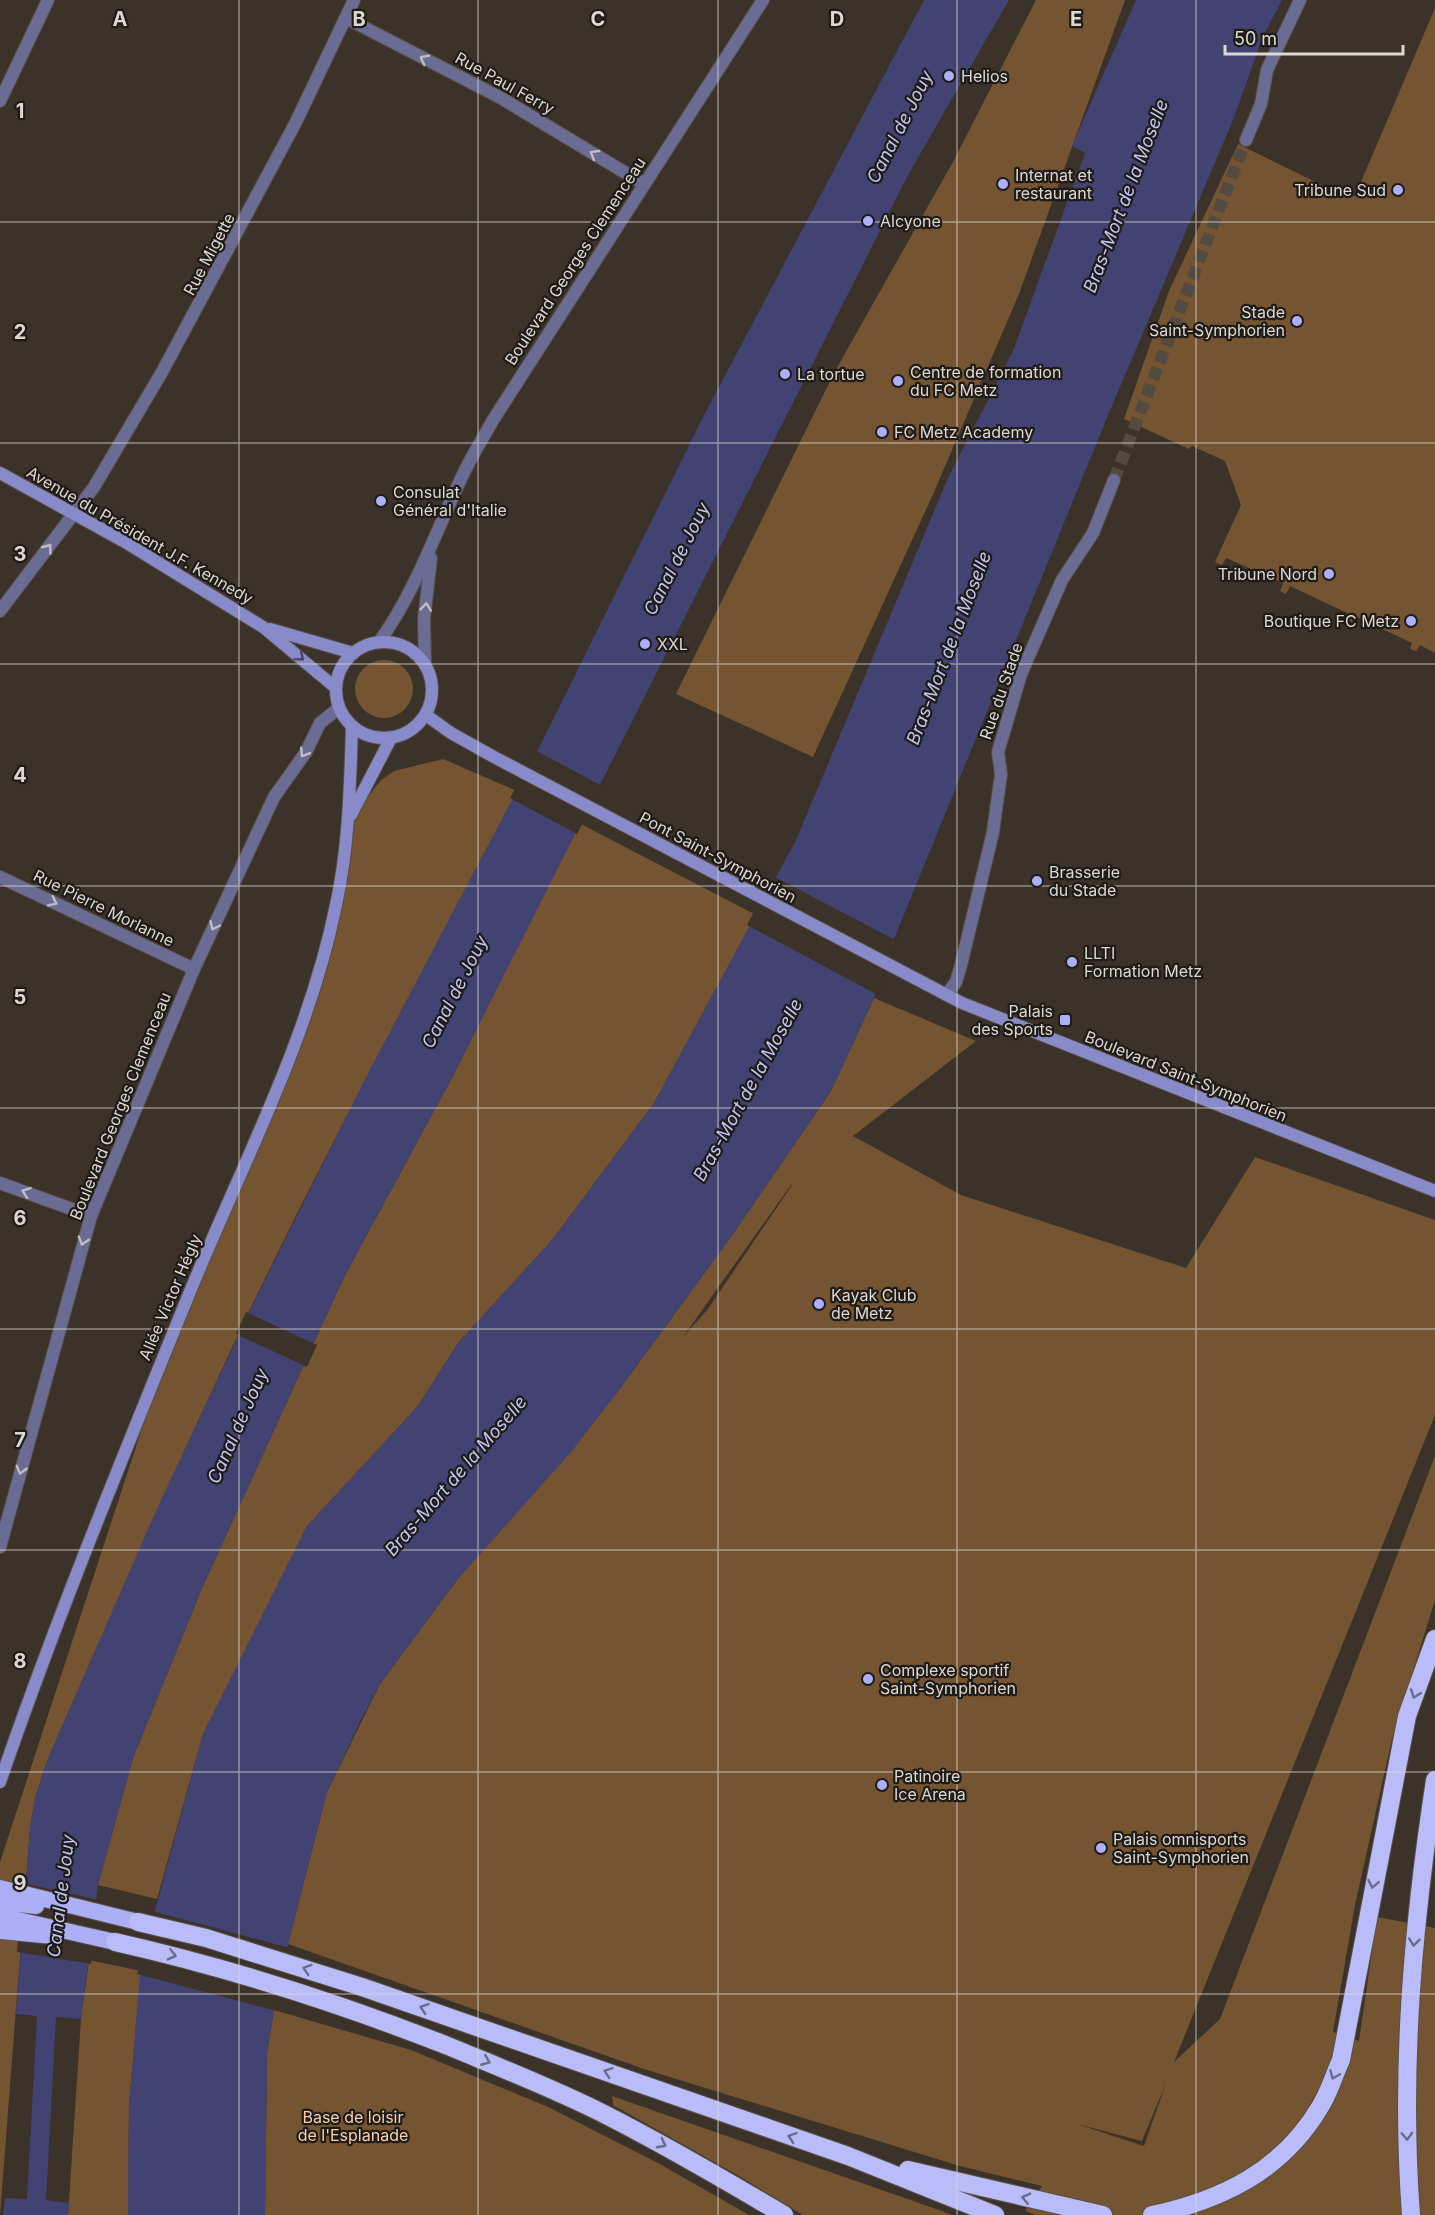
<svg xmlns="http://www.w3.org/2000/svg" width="1435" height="2215" viewBox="0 0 1435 2215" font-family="Inter,sans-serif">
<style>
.green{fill:#755431;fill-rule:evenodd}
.water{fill:#434373}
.pier{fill:#3b3229}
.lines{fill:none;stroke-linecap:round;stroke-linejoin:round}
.minor-tunnel{stroke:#534b42;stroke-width:12;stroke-dasharray:12 6;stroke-linecap:butt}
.minor-casing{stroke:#585047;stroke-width:14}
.tertiary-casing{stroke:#585047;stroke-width:14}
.secondary-casing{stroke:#585047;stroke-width:14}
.trunk-casing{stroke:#585047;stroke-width:18}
.motorway-casing{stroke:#585047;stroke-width:20}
.minor{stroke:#6a6c94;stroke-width:12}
.tertiary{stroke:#6a6c94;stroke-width:12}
.secondary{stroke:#898aca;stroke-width:12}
.trunk{stroke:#acaef6;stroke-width:16}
.motorway{stroke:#b9bcf8;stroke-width:18}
.oneway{stroke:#c1bdc2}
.oneway2{stroke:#49475f}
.oneway3{stroke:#6c6c88}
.grid{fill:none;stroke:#ded8d2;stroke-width:1.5;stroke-opacity:0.55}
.poi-dot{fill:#adaffb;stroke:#1f1b17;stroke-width:2}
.labels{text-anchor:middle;stroke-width:4.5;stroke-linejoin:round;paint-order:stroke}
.poi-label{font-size:16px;fill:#ded8d2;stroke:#1f1b17;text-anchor:start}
.street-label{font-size:16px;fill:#ded8d2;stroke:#1f1b17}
.park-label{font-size:16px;fill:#f7d1ab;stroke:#1f1b17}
.water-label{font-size:18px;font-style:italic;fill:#c3c5f5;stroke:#1f1b17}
.grid-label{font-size:20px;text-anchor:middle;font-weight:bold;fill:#ded8d2;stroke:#1f1b17;stroke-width:4.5;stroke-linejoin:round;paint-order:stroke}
</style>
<rect width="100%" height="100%" fill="#3b3229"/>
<g class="green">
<polygon points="1036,0 1125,0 1019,294 934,492 813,757 676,694 834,373 954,160"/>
<polygon points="1435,8 1435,653 1420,645 1416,651 1410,649 1412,643 1355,616 1352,622 1345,618 1347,613 1290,586 1286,594 1280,591 1283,583 1226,558 1222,565 1215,562 1241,505 1225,461 1192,446 1189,449 1124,419 1169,291 1238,144 1346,197 1355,196"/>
<circle cx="384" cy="689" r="29"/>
<path d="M 443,759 L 517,791 C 429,959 339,1126 256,1297 C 183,1450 115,1605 47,1761 L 35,1798 L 30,1828 L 0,2215 L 0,1862 L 184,1300 L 313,991 L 350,819 L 381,780 L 394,771 Z"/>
<polygon points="579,823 756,915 654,1103 553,1239 458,1343 418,1406 307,1526 203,1734 157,1899 98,1885 133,1758 202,1588 344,1277 454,1074"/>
<path d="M 874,998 L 976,1041 L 853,1136 L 961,1195 L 1186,1268 L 1255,1157 L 1435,1220 L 1435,1415 L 1174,2062 L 1220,2019 L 1435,1456 L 1435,1600 L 1392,1739 L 1355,1905 L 1333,2032 L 1359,2041 L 1377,1917 L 1435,1928 L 1435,2215 L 1036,2215 L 1025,2211 L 1042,2186 L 960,2166 L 647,2070 L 288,1944 L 327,1792 L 380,1684 L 457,1580 L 619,1390 L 733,1234 L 831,1091 ZM 792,1185 L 708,1309 L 683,1337 L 791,1185 ZM 1166,2083 L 1144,2146 L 1077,2124 L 1142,2141 Z"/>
<polygon points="89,1960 141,1971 129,2105 128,2215 68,2215 81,2019"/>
<polygon points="274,2010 411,2050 548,2107 658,2163 749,2215 265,2215 267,2053"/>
<polygon points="612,2096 942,2211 952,2215 803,2215 739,2176 613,2105"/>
</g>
<g class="water">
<polygon points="924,0 1009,0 908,175 454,1074 344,1277 202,1588 133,1758 98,1885 81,2019 56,2017 46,2200 69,2203 68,2215 3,2215 5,2198 27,2199 37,2016 16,2014 30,1828 35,1798 47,1761 159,1504 257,1296 363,1083 532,762 703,417"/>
<polygon points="1136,0 1282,0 1263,36 1233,120 1106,420 894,939 874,998 831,1091 733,1234 619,1390 572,1451 457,1580 380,1684 360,1722 327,1792 288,1944 274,2010 267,2053 265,2215 128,2215 129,2105 141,1962 203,1734 307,1526 418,1406 458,1343 553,1239 654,1103 796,840 948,478 1013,351 1085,153 1072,146"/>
</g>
<g class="pier">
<polygon points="535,750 602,786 577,834 510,798"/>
<polygon points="773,876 897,941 878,995 747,925"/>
<polygon points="246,1312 317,1345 307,1367 236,1334"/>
<polygon points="22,1883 99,1900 91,1964 17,1952"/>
<polygon points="152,1911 290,1948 277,2011 137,1974"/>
</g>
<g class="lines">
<polyline class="minor-tunnel" points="1114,480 1246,140"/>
<g class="minor-casing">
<g id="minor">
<polyline points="346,18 501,98 644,184"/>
<polyline points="0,101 48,0"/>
<polyline points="1246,140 1261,104 1267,70 1300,0"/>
<polyline points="0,611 94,487 162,372 296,122 354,0"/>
<polyline points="0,877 194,969"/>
<polyline points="946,995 956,982 961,965 993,832 1001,774 998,752 1021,674 1062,580 1093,533 1114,480"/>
<polyline points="0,1183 91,1216"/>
</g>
</g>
<g class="tertiary-casing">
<g id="tertiary">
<path d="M 379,642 C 415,592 434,536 460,481 C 469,460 482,440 493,420 L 763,0"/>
<polyline points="425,664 424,619 431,558"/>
<polyline points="0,1547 91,1216 194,969 274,797 306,752 320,723 339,708"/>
</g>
</g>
<g class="secondary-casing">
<g id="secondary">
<polyline points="0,473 125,542 263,627 336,688"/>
<polyline points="270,629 353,653"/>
<circle cx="384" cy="690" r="48"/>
<polyline points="426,715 451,733 494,757 962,1003 1435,1191"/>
<polyline points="351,815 391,738"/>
<path d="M 0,1782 C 56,1619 122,1459 187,1299 C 239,1170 308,1043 336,905 C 349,846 350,786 352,726"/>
</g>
</g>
<g class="trunk-casing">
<g id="trunk">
<polyline points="0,1888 138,1922"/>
<polyline points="0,1902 36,1906"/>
<polyline points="0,1916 115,1942"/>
<polyline points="0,1931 53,1936"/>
</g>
</g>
<g class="motorway-casing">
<g id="motorway">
<polyline points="138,1922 206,1938 362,1987 848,2156 995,2215"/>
<path d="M 115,1942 C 230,1968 339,2003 448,2046 C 501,2068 555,2089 606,2115 C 667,2146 725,2180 784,2215"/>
<polyline points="908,2170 1103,2215"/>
<path d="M 1152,2215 C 1222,2200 1282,2171 1320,2107 C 1329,2093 1334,2075 1341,2060 L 1407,1716 L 1435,1639"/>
<path d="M 1411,2215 C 1400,2069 1413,1924 1435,1780"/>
</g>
</g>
<use href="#minor" class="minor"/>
<use href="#tertiary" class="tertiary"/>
<use href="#secondary" class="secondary"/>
<use href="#trunk" class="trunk"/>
<use href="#motorway" class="motorway"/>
</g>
<defs><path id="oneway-chevron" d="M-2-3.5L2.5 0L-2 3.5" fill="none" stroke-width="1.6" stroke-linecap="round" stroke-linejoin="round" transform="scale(1.5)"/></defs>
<g class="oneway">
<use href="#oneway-chevron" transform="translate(424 59) rotate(-153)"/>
<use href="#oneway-chevron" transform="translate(594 154) rotate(-149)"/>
<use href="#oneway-chevron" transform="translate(48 548) rotate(-53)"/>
<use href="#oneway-chevron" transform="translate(426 607) rotate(-84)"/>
<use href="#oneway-chevron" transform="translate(304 753) rotate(122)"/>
<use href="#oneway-chevron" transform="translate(53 902) rotate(26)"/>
<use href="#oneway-chevron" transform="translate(214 926) rotate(115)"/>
<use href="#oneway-chevron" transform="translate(26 1192) rotate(-160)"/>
<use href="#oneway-chevron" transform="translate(83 1241) rotate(107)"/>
<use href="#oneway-chevron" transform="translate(21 1470) rotate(105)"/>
</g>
<use class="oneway2" href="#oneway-chevron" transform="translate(300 657) rotate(40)"/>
<g class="oneway3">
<use href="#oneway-chevron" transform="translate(1415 1694) rotate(110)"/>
<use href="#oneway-chevron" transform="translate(1373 1884) rotate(101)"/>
<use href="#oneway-chevron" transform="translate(1414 1942) rotate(96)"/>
<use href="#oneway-chevron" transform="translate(172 1955) rotate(13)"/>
<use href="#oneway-chevron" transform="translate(307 1969) rotate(-162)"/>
<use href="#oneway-chevron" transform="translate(424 2008) rotate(-161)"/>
<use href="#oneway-chevron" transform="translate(486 2061) rotate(22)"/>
<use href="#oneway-chevron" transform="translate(608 2072) rotate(-161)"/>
<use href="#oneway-chevron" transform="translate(1334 2075) rotate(113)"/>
<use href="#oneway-chevron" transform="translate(1407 2136) rotate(88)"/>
<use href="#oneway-chevron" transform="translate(792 2137) rotate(-161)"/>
<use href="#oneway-chevron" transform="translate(662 2144) rotate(28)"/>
<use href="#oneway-chevron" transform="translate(1026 2198) rotate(-167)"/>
</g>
<path class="grid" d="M 239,0 L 239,2215M 478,0 L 478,2215M 718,0 L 718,2215M 957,0 L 957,2215M 1196,0 L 1196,2215M 0,222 L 1435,222M 0,443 L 1435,443M 0,664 L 1435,664M 0,886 L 1435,886M 0,1108 L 1435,1108M 0,1329 L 1435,1329M 0,1550 L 1435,1550M 0,1772 L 1435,1772M 0,1994 L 1435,1994"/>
<g class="poi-dot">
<circle cx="949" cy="76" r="6"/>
<circle cx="1003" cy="184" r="6"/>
<circle cx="1398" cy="190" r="6"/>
<circle cx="868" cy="221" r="6"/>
<circle cx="1297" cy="321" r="6"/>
<circle cx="785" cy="374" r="6"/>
<circle cx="898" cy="381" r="6"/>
<circle cx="882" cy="432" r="6"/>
<circle cx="381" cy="501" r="6"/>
<circle cx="1329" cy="574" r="6"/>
<circle cx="1411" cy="621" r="6"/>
<circle cx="645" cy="644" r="6"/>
<circle cx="1037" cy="881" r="6"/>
<circle cx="1072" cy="962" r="6"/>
<rect x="1059" y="1014" width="12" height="12" rx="3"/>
<circle cx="819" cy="1304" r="6"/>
<circle cx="868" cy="1679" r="6"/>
<circle cx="882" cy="1785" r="6"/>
<circle cx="1101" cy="1848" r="6"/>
</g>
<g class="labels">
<g class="poi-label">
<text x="961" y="82">Helios</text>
<text x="1015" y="181">Internat et<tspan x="1015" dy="18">restaurant</tspan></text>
<text x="1386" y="196" text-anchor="end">Tribune Sud</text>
<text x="880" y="227">Alcyone</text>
<text x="1285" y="318" text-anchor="end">Stade<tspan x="1285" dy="18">Saint-Symphorien</tspan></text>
<text x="910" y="378">Centre de formation<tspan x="910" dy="18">du FC Metz</tspan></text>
<text x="797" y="380">La tortue</text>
<text x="894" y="438">FC Metz Academy</text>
<text x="393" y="498">Consulat<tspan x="393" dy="18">Général d'Italie</tspan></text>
<text x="1317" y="580" text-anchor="end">Tribune Nord</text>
<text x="1399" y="627" text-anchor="end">Boutique FC Metz</text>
<text x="657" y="650">XXL</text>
<text x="1049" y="878">Brasserie<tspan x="1049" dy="18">du Stade</tspan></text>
<text x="1084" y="959">LLTI<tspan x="1084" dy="18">Formation Metz</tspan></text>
<text x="1053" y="1017" text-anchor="end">Palais<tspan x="1053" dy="18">des Sports</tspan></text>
<text x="831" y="1301">Kayak Club<tspan x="831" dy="18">de Metz</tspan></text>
<text x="880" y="1676">Complexe sportif<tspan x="880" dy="18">Saint-Symphorien</tspan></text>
<text x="894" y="1782">Patinoire<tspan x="894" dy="18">Ice Arena</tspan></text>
<text x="1113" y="1845">Palais omnisports<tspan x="1113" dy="18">Saint-Symphorien</tspan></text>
</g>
<g class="street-label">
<text transform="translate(505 83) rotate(29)" y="6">Rue Paul Ferry</text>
<text transform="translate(209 254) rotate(-62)" y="6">Rue Migette</text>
<text transform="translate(575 261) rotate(-57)" y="6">Boulevard Georges Clemenceau</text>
<text transform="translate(140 535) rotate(30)" y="6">Avenue du Président J.F. Kennedy</text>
<text transform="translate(1001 691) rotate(-71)" y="6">Rue du Stade</text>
<text transform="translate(718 857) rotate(28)" y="6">Pont Saint-Symphorien</text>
<text transform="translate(104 908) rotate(26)" y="6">Rue Pierre Morlanne</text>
<text transform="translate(1186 1076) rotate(22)" y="6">Boulevard Saint-Symphorien</text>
<text transform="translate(120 1106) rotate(-68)" y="6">Boulevard Georges Clemenceau</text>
<text transform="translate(170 1297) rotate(-67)" y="6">Allée Victor Hégly</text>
</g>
<g class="park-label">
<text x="353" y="2123">Base de loisir<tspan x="353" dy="18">de l'Esplanade</tspan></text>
</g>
<g class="water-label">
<text transform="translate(900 127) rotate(-63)" y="6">Canal de Jouy</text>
<text transform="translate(1126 196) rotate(-69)" y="6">Bras-Mort de la Moselle</text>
<text transform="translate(677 559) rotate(-63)" y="6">Canal de Jouy</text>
<text transform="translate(949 648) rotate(-69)" y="6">Bras-Mort de la Moselle</text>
<text transform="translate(455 992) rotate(-63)" y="6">Canal de Jouy</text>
<text transform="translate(748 1090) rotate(-61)" y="6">Bras-Mort de la Moselle</text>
<text transform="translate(238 1426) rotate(-66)" y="6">Canal de Jouy</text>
<text transform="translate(456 1476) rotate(-49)" y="6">Bras-Mort de la Moselle</text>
<text transform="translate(61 1896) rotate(-83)" y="6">Canal de Jouy</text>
</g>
</g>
<g class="grid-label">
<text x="120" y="26">A</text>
<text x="359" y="26">B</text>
<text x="598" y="26">C</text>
<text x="837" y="26">D</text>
<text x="1076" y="26">E</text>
<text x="20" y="118">1</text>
<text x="20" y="339">2</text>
<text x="20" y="561">3</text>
<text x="20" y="782">4</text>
<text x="20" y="1004">5</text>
<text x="20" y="1225">6</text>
<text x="20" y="1447">7</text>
<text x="20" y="1668">8</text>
<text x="20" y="1890">9</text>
</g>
<path d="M1225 45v9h178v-9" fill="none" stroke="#ded8d2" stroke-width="3"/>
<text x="1234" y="45" font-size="18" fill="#ded8d2" stroke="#1f1b17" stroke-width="4.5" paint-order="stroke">50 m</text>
</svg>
